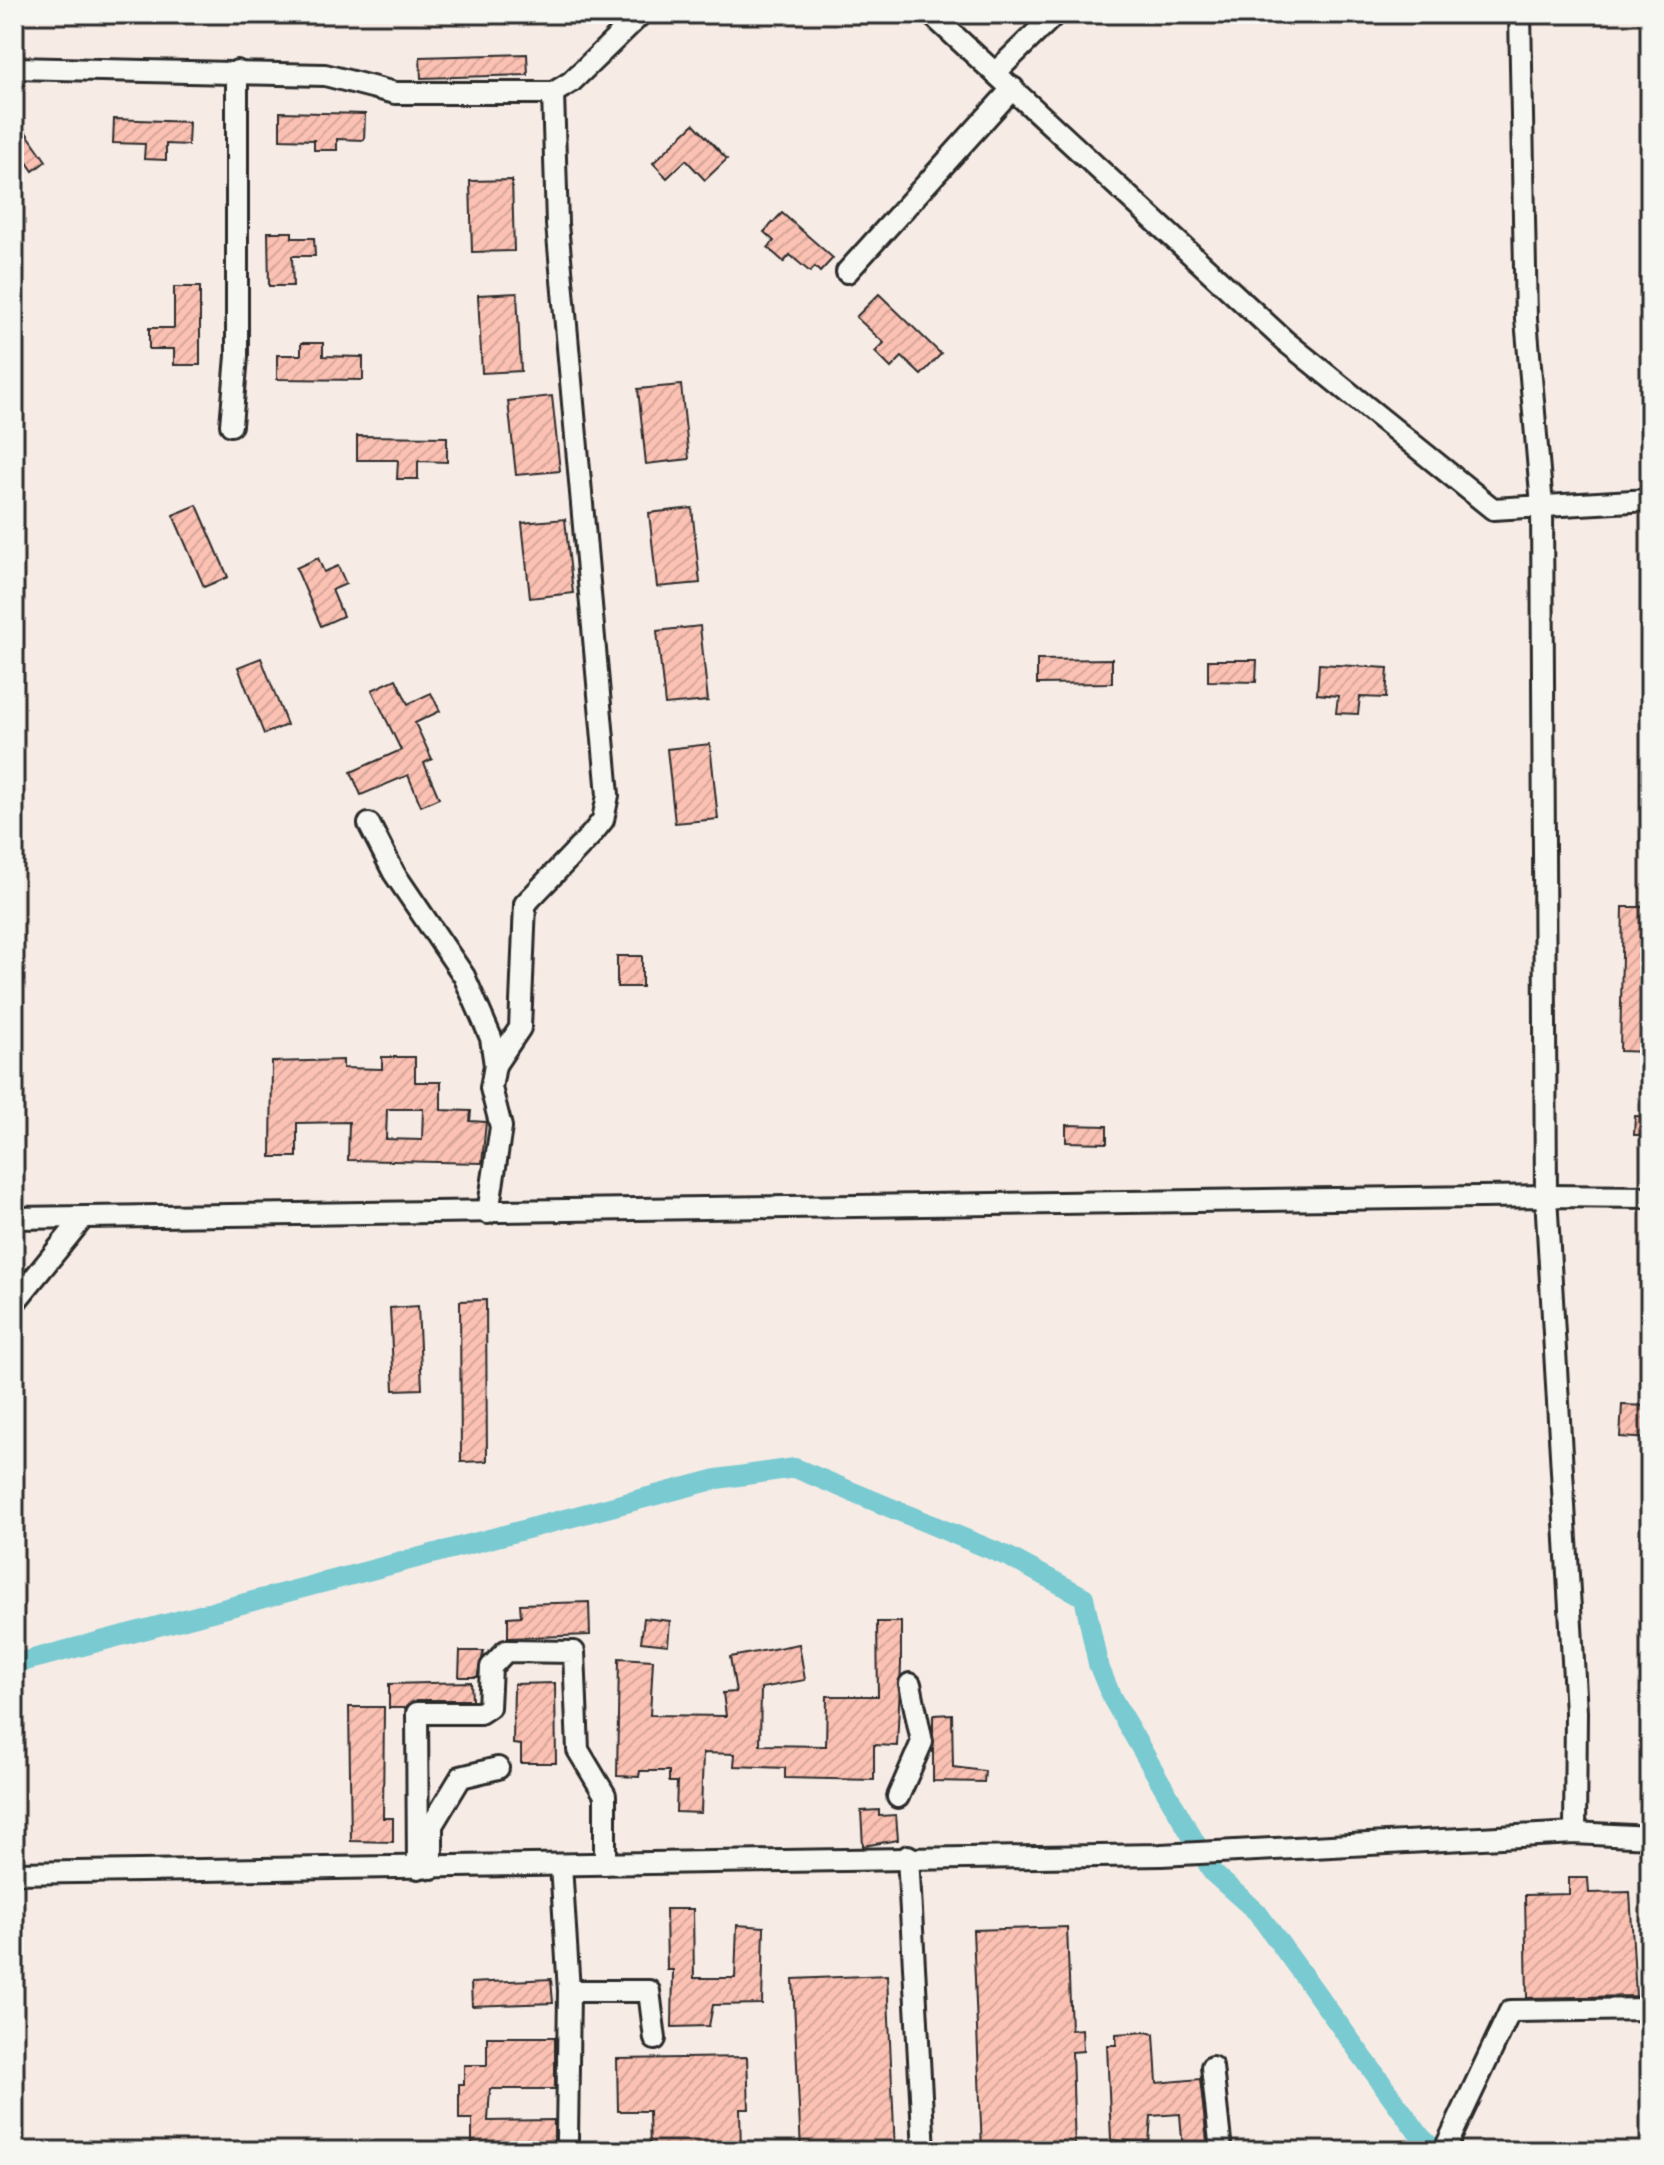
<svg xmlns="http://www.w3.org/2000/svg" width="1664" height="2165" viewBox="0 0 1664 2165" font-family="'Indie Flower',sans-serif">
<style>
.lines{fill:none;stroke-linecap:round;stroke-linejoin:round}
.canal{stroke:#79cad1;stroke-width:20}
.building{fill:url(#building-hatch);stroke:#2b2b2b;stroke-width:2;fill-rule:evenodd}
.minor-casing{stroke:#2b2b2b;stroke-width:26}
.minor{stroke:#f6f6f2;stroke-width:20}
</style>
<defs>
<pattern id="building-hatch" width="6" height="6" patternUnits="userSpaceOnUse" patternTransform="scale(2)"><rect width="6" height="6" fill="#fbc1b3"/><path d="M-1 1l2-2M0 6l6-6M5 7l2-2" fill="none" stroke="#d7a69a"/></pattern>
</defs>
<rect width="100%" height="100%" fill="#f7ebe5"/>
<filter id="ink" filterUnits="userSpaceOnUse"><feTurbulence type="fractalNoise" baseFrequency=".0125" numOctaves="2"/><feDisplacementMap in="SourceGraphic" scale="16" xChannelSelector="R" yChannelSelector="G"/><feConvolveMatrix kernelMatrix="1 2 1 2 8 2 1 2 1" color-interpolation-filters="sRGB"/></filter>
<g filter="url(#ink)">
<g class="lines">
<polyline class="canal" points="14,1664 717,1479 795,1468 1009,1557 1084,1597 1098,1664 1112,1698 1213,1873 1257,1912 1421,2137 1436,2151"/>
</g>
<g class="building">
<polygon points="527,54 528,75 421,78 420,57"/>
<polygon points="280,112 365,114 364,140 337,139 337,150 314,150 314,140 280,139"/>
<polygon points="14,115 46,161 33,171 14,144"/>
<polygon points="114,119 189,122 188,145 166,144 166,160 144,159 145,144 113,143"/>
<polygon points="694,124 727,159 705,180 686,160 667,178 653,163"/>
<polygon points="512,180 514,251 472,252 470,181"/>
<polygon points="782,213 833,258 820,272 815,267 810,272 790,255 784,262 768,248 774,241 764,232"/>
<polygon points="268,232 292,232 292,238 314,238 315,256 292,256 293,286 269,286"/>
<polygon points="174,287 200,287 200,365 174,365 174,349 149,349 149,328 174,328"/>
<polygon points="517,293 521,371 482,373 478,295"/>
<polygon points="879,294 941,354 921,375 902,357 891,368 875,352 884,343 856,317"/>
<polygon points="301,343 323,343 323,356 363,357 363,380 277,379 277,355 301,355"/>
<polygon points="681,385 689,459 646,464 638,389"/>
<polygon points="552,396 560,471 516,475 508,401"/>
<polygon points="357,436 447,437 447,462 418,461 418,479 397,479 398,460 357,460"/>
<polygon points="197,505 228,577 204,587 173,515"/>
<polygon points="692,508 700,583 657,587 649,513"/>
<polygon points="565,519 573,593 530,598 522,523"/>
<polygon points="318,558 324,572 338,566 346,584 332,590 343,616 321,626 296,568"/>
<polygon points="700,626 708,701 665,705 657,631"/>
<polygon points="261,658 287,725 264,734 238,667"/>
<polygon points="1112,659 1112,683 1037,684 1037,660"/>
<polygon points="1208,660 1257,660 1256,682 1208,681"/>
<polygon points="1319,664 1388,668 1386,698 1360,697 1358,714 1336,713 1338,696 1317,694"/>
<polygon points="396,679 408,704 431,693 440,711 415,723 432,759 424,763 439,798 421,806 408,775 361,795 351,772 401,750 372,690"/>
<polygon points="710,744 718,819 675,823 667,749"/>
<polygon points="1623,907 1650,907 1650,1052 1620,1051"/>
<rect x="617" y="956" width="25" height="31"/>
<path d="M 382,1057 L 415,1057 L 415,1082 L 441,1082 L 441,1110 L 471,1111 L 470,1121 L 486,1122 L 482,1163 L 348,1160 L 349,1122 L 297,1123 L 297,1157 L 271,1157 L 272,1062 L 343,1060 L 343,1068 L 382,1069 ZM 387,1109 L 423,1109 L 422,1140 L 386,1139 Z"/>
<polygon points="1635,1116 1650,1117 1650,1135 1634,1135"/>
<polygon points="1066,1125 1107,1126 1107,1143 1066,1142"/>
<polygon points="486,1300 487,1461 461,1462 460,1301"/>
<polygon points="418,1306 422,1389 394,1390 390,1308"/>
<polygon points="1622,1405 1650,1406 1650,1439 1620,1437"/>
<polygon points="589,1602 590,1635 508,1638 508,1617 521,1616 520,1604"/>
<polygon points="644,1618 670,1621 668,1645 641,1642"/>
<polygon points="877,1622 901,1622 901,1665 897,1746 874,1745 874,1780 785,1778 785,1768 734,1766 735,1754 703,1753 701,1813 676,1812 677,1782 669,1782 669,1771 640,1771 639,1777 617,1776 619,1658 653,1660 650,1715 726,1716 723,1693 736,1692 730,1657 799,1644 805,1680 761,1688 760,1745 826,1746 827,1696 878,1696"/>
<polygon points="460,1651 484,1651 477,1677 459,1677"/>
<polygon points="471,1682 472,1700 417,1700 405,1708 389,1708 389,1684"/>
<polygon points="555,1683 556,1763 521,1763 521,1745 513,1744 514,1684"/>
<polygon points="349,1707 384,1707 383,1818 393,1818 393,1842 351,1841"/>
<polygon points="952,1714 953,1767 985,1771 984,1782 933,1781 933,1715"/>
<polygon points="879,1810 879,1816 896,1815 898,1840 863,1846 861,1811"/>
<polygon points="1569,1878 1588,1878 1589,1893 1630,1892 1636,1996 1527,1998 1525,1895 1569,1894"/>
<polygon points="666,1909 693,1909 694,1978 735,1978 737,1925 764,1927 762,2004 713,2005 709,2026 672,2027 673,1970 667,1970"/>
<polygon points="1067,1927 1071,2030 1082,2029 1083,2051 1072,2052 1075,2151 982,2151 973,1930"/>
<polygon points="887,1975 895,2151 801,2151 793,1979"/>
<polygon points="551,1979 553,2003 472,2006 471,1983"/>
<polygon points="1146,2032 1154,2034 1157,2083 1200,2079 1208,2151 1183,2151 1180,2114 1151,2116 1149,2143 1111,2140 1107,2045 1116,2045 1116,2034"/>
<polygon points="487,2037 555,2037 555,2089 490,2089 488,2121 554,2120 554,2140 560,2151 472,2151 472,2119 459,2119 459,2084 464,2084 464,2065 487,2065"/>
<polygon points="747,2057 749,2109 740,2109 741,2151 650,2151 649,2111 618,2111 617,2059"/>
</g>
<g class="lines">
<g class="minor-casing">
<g id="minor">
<polyline points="931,14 1285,341 1493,509 1650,500"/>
<polyline points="1520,14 1526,319 1542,506 1546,1196 1576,1712 1575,1833"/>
<polyline points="14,68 325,75 395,93 553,93 571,82 641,14"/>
<polyline points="995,73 1055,14"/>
<polyline points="847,272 1013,88"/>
<polyline points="231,425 237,356 237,71"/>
<polyline points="369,824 394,873 464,976 491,1038 495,1065 491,1088 501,1127 488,1213"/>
<polyline points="495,1065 520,1028 525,904 591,835 603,820 608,795 557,224 553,93"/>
<polyline points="14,1218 1546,1196 1650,1197"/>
<polyline points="14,1303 83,1218"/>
<polyline points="898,1797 922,1742 910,1684"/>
<polyline points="908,1856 924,2151"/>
<polyline points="561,1865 569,1991 567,2139"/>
<polyline points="418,1868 417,1713 480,1713 489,1707 491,1667 506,1651 574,1652 578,1750 605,1795 605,1864"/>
<polyline points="432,1868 432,1825 461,1777 498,1768"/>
<polyline points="14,1873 1161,1855 1575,1833 1650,1837"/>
<polyline points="569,1991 649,1991 655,2039"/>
<polyline points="1212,2067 1221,2151"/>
<polyline points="1444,2151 1510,2011 1650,2009"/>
</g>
</g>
<use href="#minor" class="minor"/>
</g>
</g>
<rect width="1664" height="2165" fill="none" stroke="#f6f6f2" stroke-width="48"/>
<rect x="24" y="24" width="1616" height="2117" fill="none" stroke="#2b2b2b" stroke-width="3" filter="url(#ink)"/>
</svg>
